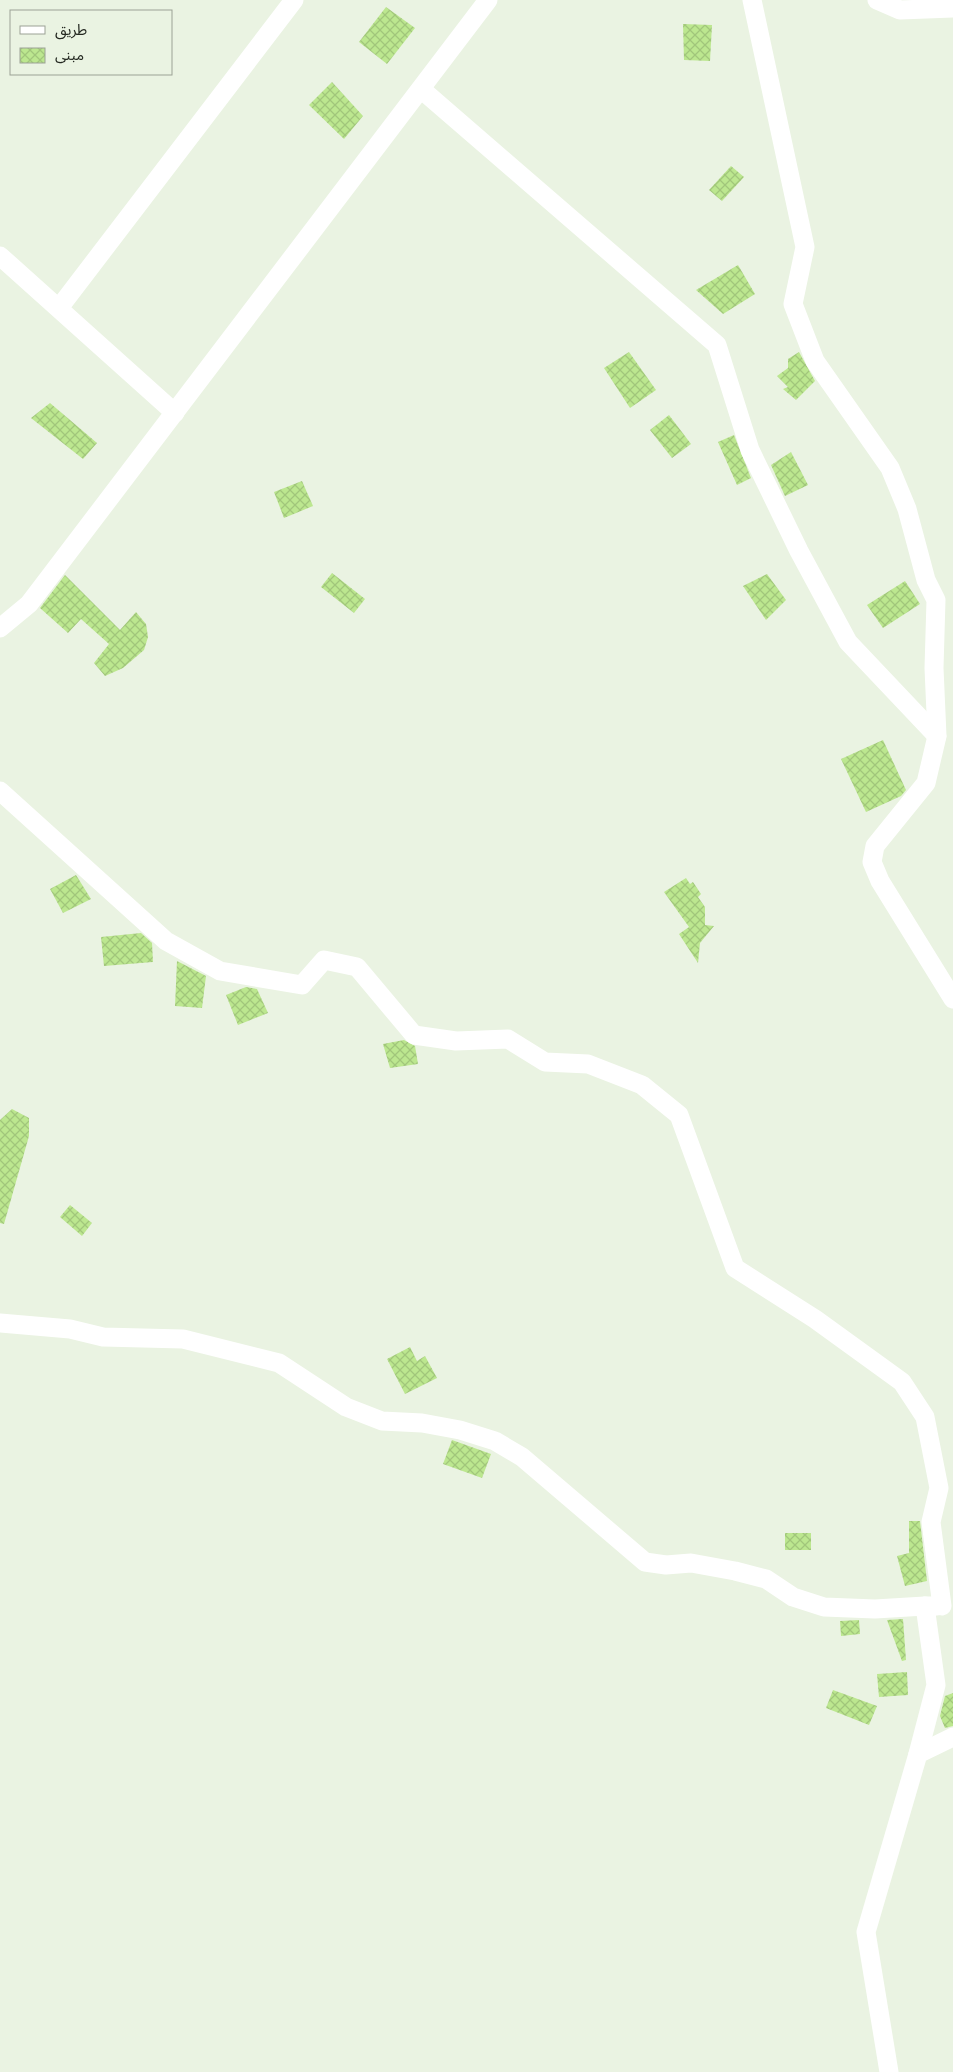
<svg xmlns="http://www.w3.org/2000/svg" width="953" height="2072" viewBox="0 0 953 2072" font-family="'Work Sans','Noto Sans Arabic',sans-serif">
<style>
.building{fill:url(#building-cross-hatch)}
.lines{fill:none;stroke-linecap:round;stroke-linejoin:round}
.minor{stroke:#fff;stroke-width:19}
</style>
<defs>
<pattern id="building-cross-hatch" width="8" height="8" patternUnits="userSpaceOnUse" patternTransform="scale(1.25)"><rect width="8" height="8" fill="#bce78f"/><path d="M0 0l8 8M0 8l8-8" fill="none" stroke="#a1c67b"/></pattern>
</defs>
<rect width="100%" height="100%" fill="#eaf3e2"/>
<g class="building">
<polygon points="386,7 415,28 387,64 359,42"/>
<polygon points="683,24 712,25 710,61 684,60"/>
<polygon points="332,82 363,116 344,139 309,105"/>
<polygon points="731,166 744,177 722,201 709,190"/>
<polygon points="738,265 755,294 723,314 696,290"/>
<polygon points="629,352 656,390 630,408 604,368"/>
<polygon points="799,352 815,381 796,400 783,389 788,387 777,376 788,368 788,359"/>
<polygon points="50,403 97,443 83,459 31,418"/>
<polygon points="669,415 691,444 672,458 650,430"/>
<polygon points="734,435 751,478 737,485 718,442"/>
<polygon points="791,452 808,485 785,496 771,465"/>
<polygon points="302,481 313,506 284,518 274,492"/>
<polygon points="332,573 365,599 354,613 321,587"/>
<polygon points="767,574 786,600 766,620 743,586"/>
<polygon points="65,575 120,630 136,612 146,624 148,637 144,650 123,668 105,676 94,663 109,644 81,619 68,633 40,608"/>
<polygon points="905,581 920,604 883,628 867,605"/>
<polygon points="883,740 906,790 901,796 866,812 841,759"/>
<polygon points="76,875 91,899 63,913 50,889"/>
<polygon points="686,878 690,884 693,882 701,894 698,897 705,907 705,925 714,926 700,943 698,963 679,934 689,927 664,892"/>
<polygon points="141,933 152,943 153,962 104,966 101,937"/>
<polygon points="177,961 206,976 202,1008 175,1006"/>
<polygon points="246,987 257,989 268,1013 238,1025 226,995"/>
<polygon points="404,1040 415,1046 418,1064 390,1068 383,1044"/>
<polygon points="12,1109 29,1118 29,1136 4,1224 0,1223 0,1120"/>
<polygon points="70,1205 92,1223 82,1236 60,1217"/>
<polygon points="410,1347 417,1361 425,1356 437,1378 405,1394 387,1359"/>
<polygon points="452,1440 491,1454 482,1478 443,1464"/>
<polygon points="909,1521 920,1521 927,1581 905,1586 897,1556 909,1553"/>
<rect x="785" y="1533" width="26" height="17"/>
<polygon points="903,1619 906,1660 902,1661 887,1620"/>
<polygon points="859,1620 860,1634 841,1636 840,1621"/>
<polygon points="907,1672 908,1695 879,1697 877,1674"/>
<polygon points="833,1690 877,1706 869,1725 826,1708"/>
<polygon points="953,1693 953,1726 945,1728 940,1716 945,1696"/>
</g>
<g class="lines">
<g class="minor">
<polyline points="752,0 805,247 793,304 815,361 890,468 907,509 926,580 936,600 934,668 937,736 926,783 875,846 872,862 880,881 953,999"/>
<polyline points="877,0 900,10 953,8"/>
<polyline points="421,89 717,345 750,450 799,551 848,642 937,736"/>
<polyline points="0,256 175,413"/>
<polyline points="59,308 294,0"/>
<polyline points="0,628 29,604 488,0"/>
<polyline points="0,791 166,941 220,971 302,985 324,960 357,967 414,1035 456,1041 508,1039 545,1062 588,1064 642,1085 679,1115 735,1268 815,1319 902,1382 925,1417 939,1488 931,1522 942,1606"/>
<polyline points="0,1323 70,1329 103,1337 183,1339 279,1363 346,1407 382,1421 422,1423 460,1430 495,1441 522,1457 645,1562 666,1565 691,1563 735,1571 766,1579 793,1597 824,1607 875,1609 925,1606"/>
<polyline points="918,1754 953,1737"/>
<polyline points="889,2072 866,1932 918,1754 936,1685 925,1606 937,1606"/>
</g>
</g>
<rect x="10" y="10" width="162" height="65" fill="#eaf3e2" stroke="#9ba295"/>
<rect x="20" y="26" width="25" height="8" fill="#ffffff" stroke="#9ba295"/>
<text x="55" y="35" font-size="15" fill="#242821">طريق</text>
<rect x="20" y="48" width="25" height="15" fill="url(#building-cross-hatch)" stroke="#9ba295"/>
<text x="55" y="60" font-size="15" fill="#242821">مبنى</text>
</svg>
